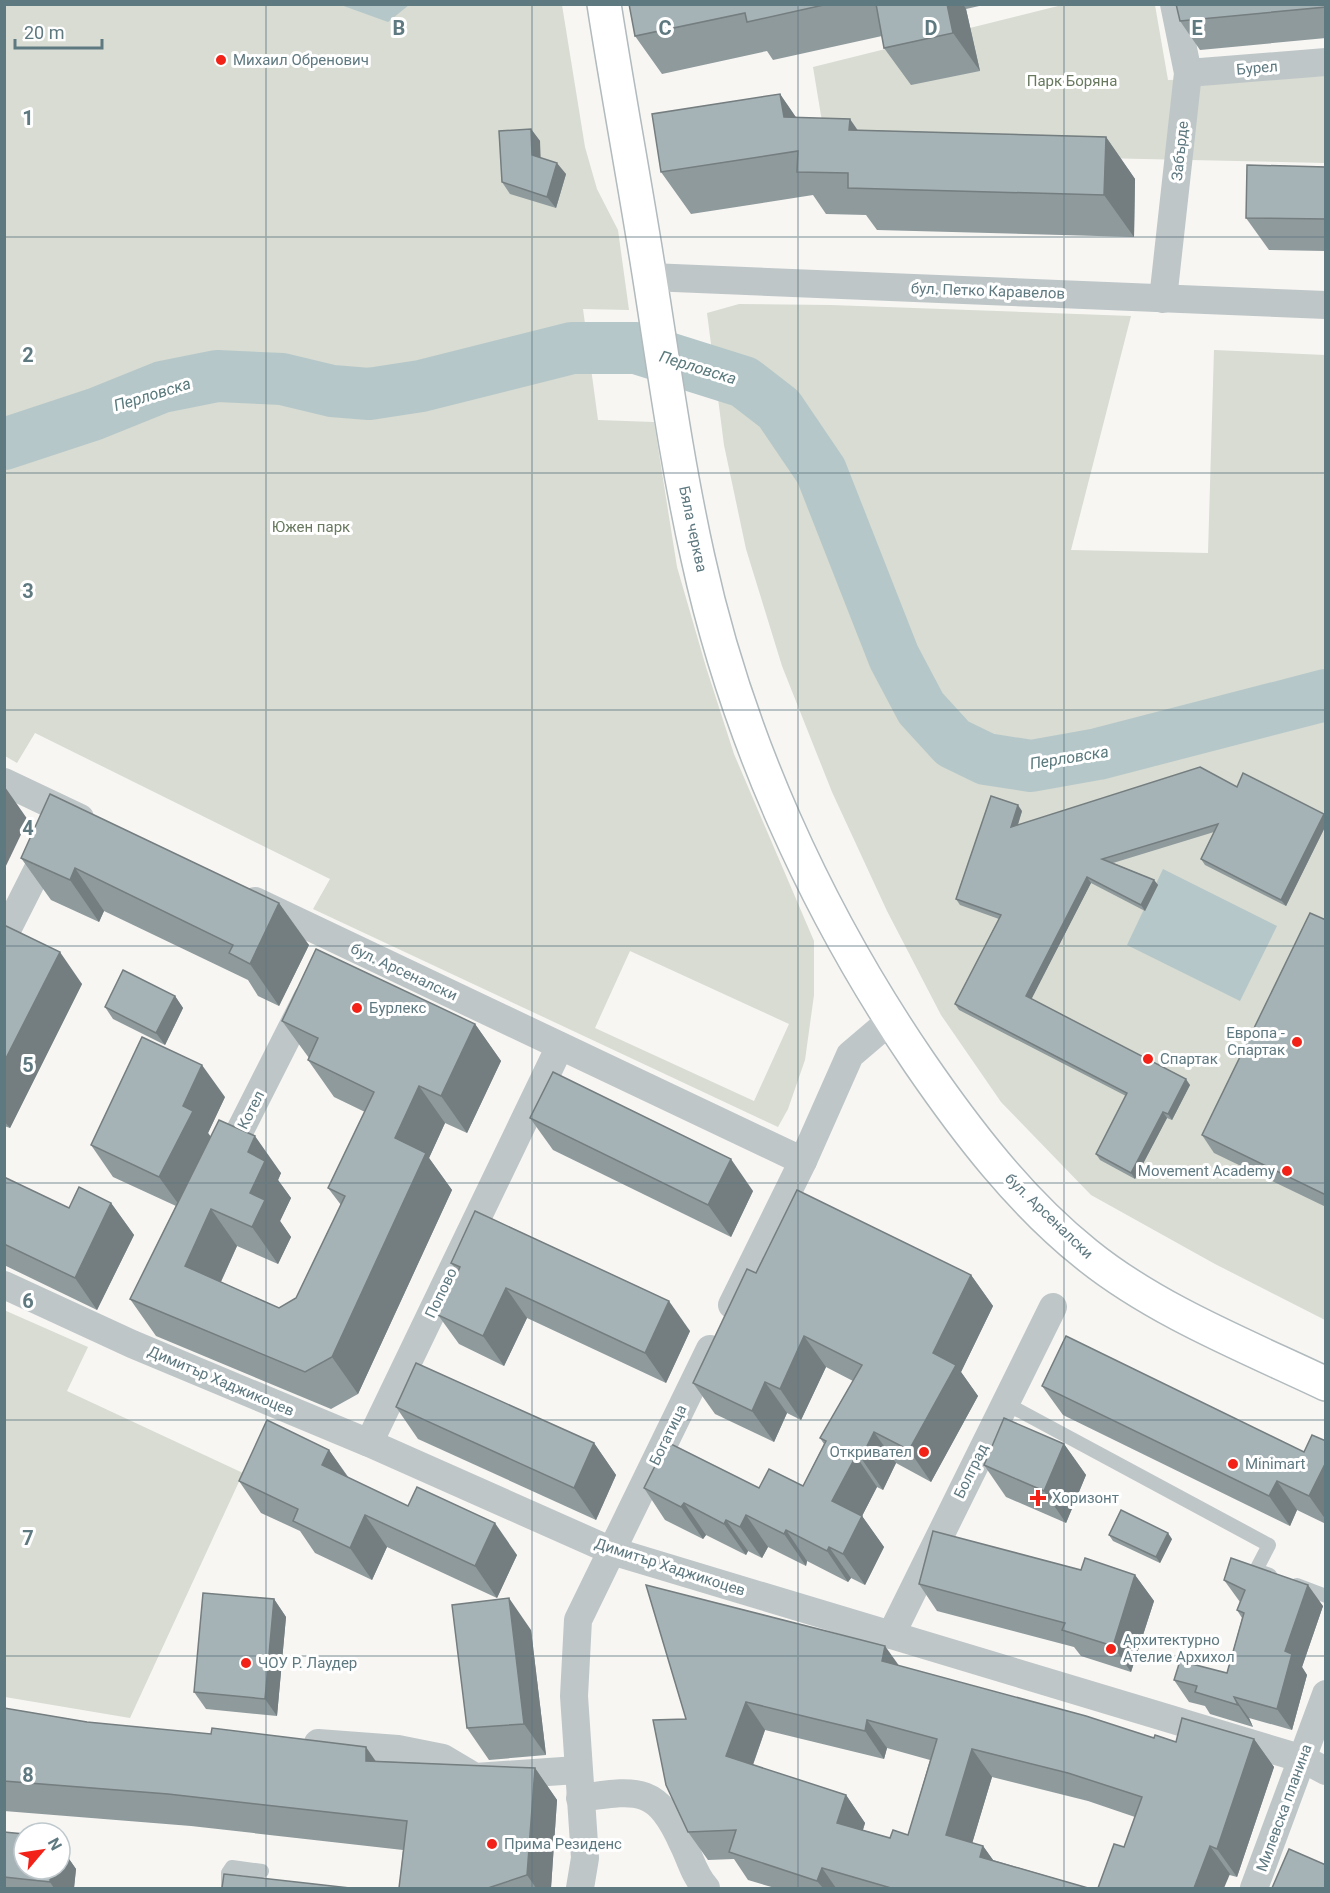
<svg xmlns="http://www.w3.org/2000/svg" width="1330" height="1893" viewBox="0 0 1330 1893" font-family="Roboto,sans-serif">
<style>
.green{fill:#d8dcd2;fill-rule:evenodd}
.water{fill:#b5c7c9}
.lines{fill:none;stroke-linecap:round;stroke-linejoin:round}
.river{stroke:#b5c7c9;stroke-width:52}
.secondary-casing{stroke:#b1babd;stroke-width:36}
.lane{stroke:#bfc6c8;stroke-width:14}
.street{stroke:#bfc6c8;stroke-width:28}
.secondary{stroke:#fff;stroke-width:33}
.wall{fill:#8f9a9d;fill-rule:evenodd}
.shaded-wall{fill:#747d7f}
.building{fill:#a6b3b6;stroke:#747d7f;stroke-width:1.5;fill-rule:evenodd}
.grid{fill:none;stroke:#5f7981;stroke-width:1.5;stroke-opacity:0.55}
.poi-dot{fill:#f22218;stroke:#fff;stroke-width:2}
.labels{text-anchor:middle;stroke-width:6;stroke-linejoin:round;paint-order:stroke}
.poi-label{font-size:15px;fill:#5f7981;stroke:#fff;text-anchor:start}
.street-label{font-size:15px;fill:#5f7981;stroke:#fff}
.park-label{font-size:15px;fill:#68795f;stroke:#fff}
.water-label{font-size:16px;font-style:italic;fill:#5a797c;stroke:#fff}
.grid-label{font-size:20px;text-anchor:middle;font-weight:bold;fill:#5f7981;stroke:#fff;stroke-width:6;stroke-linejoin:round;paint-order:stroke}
</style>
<rect width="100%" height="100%" fill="#f7f6f3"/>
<g class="green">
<path d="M 4,5 L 562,5 L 585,147 L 597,189 L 618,230 L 629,310 L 583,309 L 598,420 L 654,422 L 677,567 L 706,667 L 734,754 L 814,941 L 814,995 L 805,1060 L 788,1109 L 778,1127 L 313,909 L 330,879 L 35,733 L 17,763 L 5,756 ZM 630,951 L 789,1024 L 754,1101 L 595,1028 Z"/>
<polygon points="1062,5 1155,5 1168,80 1325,76 1325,163 827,152 813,67"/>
<polygon points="739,304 831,305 1131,316 1071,550 1208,553 1214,350 1325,355 1325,1320 1215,1264 1091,1195 1001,1102 941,1015 887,911 832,792 782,666 746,549 724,445 707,313"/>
<polygon points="4,1310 88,1347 67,1391 243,1473 130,1718 5,1697"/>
</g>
<g class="water">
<polygon points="341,5 409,5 388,22"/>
<polygon points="1163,869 1277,926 1240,1001 1127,945"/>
</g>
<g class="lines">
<polyline class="river" points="4,444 95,414 162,387 217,376 282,379 332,391 369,394 421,386 572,348 636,348 744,382 779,409 821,471 894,657 921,708 953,743 986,759 1031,766 1098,754 1326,695"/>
<g class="secondary-casing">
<path id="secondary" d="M 604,4 C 618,94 635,184 649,273 C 664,368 677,464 698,558 C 737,737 816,911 919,1062 C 967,1132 1020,1201 1086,1254 C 1155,1310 1246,1346 1326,1384"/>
</g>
<g class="lane">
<polyline points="1005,1403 1269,1545 1256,1570 1270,1575"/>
<polyline points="1297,1585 1326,1596"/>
<polyline points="228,1888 228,1873 232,1867 262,1871"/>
</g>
<g class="street">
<polyline points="1188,73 1326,62"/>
<polyline points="650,277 1326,305"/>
<polyline points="1163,299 1188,73 1174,4"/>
<polyline points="4,782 80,818"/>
<polyline points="255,901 803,1161"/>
<polyline points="4,936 51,843"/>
<polyline points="224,1162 307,998"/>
<polyline points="4,1285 132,1344 369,1443 612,1551 1303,1759 1326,1771"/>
<polyline points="732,1305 803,1161 850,1055 891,1020"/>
<polyline points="369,1443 560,1046"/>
<polyline points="891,1635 1053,1307"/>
<polyline points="318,1743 398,1749 443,1758 475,1777 577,1770"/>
<path d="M 580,1798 C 637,1790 657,1785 683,1844 C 691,1860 694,1875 706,1888"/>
<polyline points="580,1888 585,1858 574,1696 578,1620 710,1349"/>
<polyline points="1254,1888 1326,1694"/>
</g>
<use href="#secondary" class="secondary"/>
</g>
<g class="wall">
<polygon points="629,4 988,4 966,9 980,71 911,85 884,48 882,36 773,60 767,51 662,74 635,36"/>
<polygon points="1326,4 1326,38 1200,50 1180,21"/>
<polygon points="780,94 796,118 857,130 1106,137 1135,179 1134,237 877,230 866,215 826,214 813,195 691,214 661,172"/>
<polygon points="531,129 540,141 540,157 566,174 556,208 510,194 502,182"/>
<polygon points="1326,167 1326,251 1269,250 1246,218"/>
<polygon points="1237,787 1324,814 1326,817 1326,825 1286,906 1205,865 1201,859 1214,832 1113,863 1154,880 1158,885 1145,911 1091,883 1031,999 1190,1085 1172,1120 1167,1118 1135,1179 1100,1160 1096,1154 1126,1096 959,1010 955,1004 999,919 960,905 956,899 1022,811 1018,825"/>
<polygon points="50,794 309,945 279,1006 258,996 248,980 104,911 99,922 51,900 21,858"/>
<polygon points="1326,920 1326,1207 1214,1153 1202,1135"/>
<polygon points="4,925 82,984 10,1128 4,1126"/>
<polygon points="175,996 183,1008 165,1045 113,1019 105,1007"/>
<polygon points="282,1021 475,1024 501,1061 467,1133 445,1123 429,1158 452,1190 358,1394 331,1409 156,1336 130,1299 176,1206 113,1177 91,1145 225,1097 208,1133 211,1137 281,1173 278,1180 291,1198 280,1221 291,1237 278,1264 237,1246 221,1282 279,1308 296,1298 341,1205 328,1188 365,1112 334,1097 308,1060 309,1058"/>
<polygon points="530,1118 753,1191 731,1237 553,1150"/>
<polygon points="4,1177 69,1208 111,1203 134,1235 97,1310 4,1265"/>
<polygon points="451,1263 690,1331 666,1383 527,1318 504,1366 459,1344 438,1315 458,1272"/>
<polygon points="756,1273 971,1275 993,1306 961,1372 978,1396 931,1482 896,1463 883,1490 877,1487 862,1516 884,1547 865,1585 851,1578 848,1582 807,1561 806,1566 768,1547 762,1558 748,1551 746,1555 706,1535 703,1539 665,1520 644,1488 759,1488 803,1486 824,1444 820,1438 853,1381 826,1367 801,1420 787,1413 774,1442 715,1414 693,1383"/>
<polygon points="1042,1386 1304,1452 1326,1462 1326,1524 1297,1510 1290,1526 1063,1415"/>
<polygon points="396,1407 594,1443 616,1475 596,1520 418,1439"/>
<polygon points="1064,1444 1086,1475 1066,1523 1006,1497 984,1465"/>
<polygon points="329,1450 349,1478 408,1506 517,1555 497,1598 387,1547 372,1580 315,1553 300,1531 261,1513 239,1481"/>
<polygon points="1109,1535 1172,1539 1160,1563 1113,1541"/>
<polygon points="1081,1570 1135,1575 1154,1601 1131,1672 1081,1656 1074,1647 937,1611 919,1584"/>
<polygon points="1224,1580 1323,1606 1302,1667 1307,1675 1292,1730 1249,1718 1253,1727 1210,1714 1205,1706 1189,1702 1174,1680 1227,1673 1242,1618 1237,1610 1240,1602"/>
<path d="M 646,1585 L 898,1666 L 1154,1738 L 1176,1742 L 1254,1739 L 1274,1767 L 1237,1877 L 1124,1847 L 1135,1817 L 1088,1801 L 992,1777 L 972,1843 L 983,1846 L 993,1860 L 1088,1888 L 775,1888 L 748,1880 L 734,1859 L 708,1860 L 688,1832 L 686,1719 ZM 765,1730 L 884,1759 L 887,1748 L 930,1760 L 908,1835 L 890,1838 L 863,1830 L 865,1823 L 846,1795 L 753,1765 Z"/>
<polygon points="274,1599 286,1617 277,1716 206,1709 194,1692"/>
<polygon points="531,1630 546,1755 489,1760 467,1728"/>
<polygon points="4,1708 87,1722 376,1761 535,1768 557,1800 551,1888 399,1888 403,1850 191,1826 4,1811"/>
<polygon points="4,1832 60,1869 60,1846 76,1869 74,1888 4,1888"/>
</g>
<g class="shaded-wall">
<polygon points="947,4 963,4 966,9 980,71 953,33"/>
<polygon points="780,94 809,136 784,117"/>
<polygon points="850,119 879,161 849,130"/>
<polygon points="531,129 540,141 541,167 532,155"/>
<polygon points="1106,137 1135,179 1134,237 1104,195"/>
<polygon points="557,163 566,174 556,208 547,197"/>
<polygon points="5,787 28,820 4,870 4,788"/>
<polygon points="1018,805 1022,811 1015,833 1011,827"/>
<polygon points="1324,814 1326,817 1326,825 1286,906 1281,900"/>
<polygon points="75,868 104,911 99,922 70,880"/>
<polygon points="1087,877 1091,883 1030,1002 1026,996"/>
<polygon points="1154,880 1158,885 1145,911 1141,905"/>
<polygon points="279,903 309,945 279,1006 250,964"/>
<polygon points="60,952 82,984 10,1128 4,1121 4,1062"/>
<polygon points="175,996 183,1008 165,1045 156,1033"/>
<polygon points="475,1024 501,1061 467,1133 441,1096"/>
<polygon points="202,1065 225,1097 208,1133 215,1143 182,1209 159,1177 183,1106"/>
<polygon points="1186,1079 1190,1085 1172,1120 1168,1114"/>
<polygon points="419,1086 445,1123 429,1158 452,1190 358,1394 332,1357 395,1138"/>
<polygon points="1163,1112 1167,1118 1135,1179 1131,1173"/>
<polygon points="255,1136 281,1173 278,1180 291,1198 280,1221 291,1237 278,1264 252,1227 248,1152"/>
<polygon points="731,1159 753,1191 731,1237 708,1205"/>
<polygon points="111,1203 134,1235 97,1310 75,1278"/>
<polygon points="211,1209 237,1246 211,1303 185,1266"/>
<polygon points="971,1275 993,1306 961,1372 978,1396 931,1482 909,1450 933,1353"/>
<polygon points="506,1288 527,1318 504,1366 483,1336"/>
<polygon points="669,1301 690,1331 666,1383 645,1353"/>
<polygon points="804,1336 826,1367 801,1420 780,1389"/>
<polygon points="765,1382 787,1413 774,1442 752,1411"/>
<polygon points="874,1432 896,1463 883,1490 861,1458"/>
<polygon points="594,1443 616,1475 596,1520 574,1488"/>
<polygon points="1064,1444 1086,1475 1066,1523 1044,1491"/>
<polygon points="329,1450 351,1482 322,1465"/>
<polygon points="856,1456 877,1487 862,1516 884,1547 865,1585 843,1554 832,1501"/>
<polygon points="1326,1462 1326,1520 1309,1496"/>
<polygon points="1277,1481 1297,1510 1290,1526 1269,1496"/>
<polygon points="684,1503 706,1535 703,1539 681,1507"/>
<polygon points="365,1515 387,1547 372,1580 350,1548"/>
<polygon points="746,1515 768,1547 762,1558 740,1527"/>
<polygon points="726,1520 748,1551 746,1555 724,1524"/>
<polygon points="495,1523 517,1555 497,1598 475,1566"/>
<polygon points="786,1530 807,1561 806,1566 784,1534"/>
<polygon points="1168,1533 1172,1539 1160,1563 1156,1557"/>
<polygon points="829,1547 851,1578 848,1582 827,1551"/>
<polygon points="1135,1575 1154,1601 1131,1672 1113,1646"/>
<polygon points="1308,1585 1323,1606 1302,1667 1307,1675 1292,1730 1277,1709 1285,1651"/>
<polygon points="509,1598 531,1630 546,1755 524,1724"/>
<polygon points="274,1599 286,1617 277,1716 265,1699"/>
<polygon points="885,1646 905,1674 882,1661"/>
<polygon points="1234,1697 1249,1718 1253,1727 1238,1705"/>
<polygon points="746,1702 765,1730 746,1784 726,1756"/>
<polygon points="867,1720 887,1748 884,1759 865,1731"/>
<polygon points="1254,1739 1274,1767 1237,1877 1217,1849"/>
<polygon points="366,1747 388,1779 366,1761"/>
<polygon points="972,1749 992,1777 966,1864 946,1835"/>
<polygon points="535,1768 557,1800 551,1888 536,1888 527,1875"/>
<polygon points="846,1795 865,1823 856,1851 837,1823"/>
<polygon points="60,1846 76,1869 74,1888 54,1888 50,1882 51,1869 60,1869"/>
<polygon points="983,1846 1003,1874 980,1857"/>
<polygon points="1210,1846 1230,1874 1224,1888 1194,1888"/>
<polygon points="822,1868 836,1888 823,1888 817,1881"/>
</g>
<g class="building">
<polygon points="629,4 828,4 747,22 745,13 635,36"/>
<polygon points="876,4 947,4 953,33 884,48"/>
<polygon points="1176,4 1326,4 1326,7 1180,21"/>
<polygon points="780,94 784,117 850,119 849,130 1106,137 1104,195 848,188 848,173 797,172 798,151 661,172 652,114"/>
<polygon points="531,129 532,155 557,163 547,197 502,182 499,131"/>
<polygon points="1247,165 1326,167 1326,219 1246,218"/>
<polygon points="1200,767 1237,787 1243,773 1324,814 1281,900 1201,859 1218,824 1102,859 1154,880 1141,905 1087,877 1026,996 1186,1079 1168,1114 1163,1112 1131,1173 1096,1154 1127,1093 955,1004 1001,915 956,899 991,796 1018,805 1011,827"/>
<polygon points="50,794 279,903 250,964 229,953 233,945 75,868 70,880 21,858"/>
<polygon points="1310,913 1326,920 1326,1195 1202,1135"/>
<polygon points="4,925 60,952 4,1062"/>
<polygon points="316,949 475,1024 441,1096 419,1086 395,1138 426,1153 332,1357 305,1372 130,1299 219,1120 255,1136 248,1152 265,1161 250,1193 265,1200 252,1227 211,1209 185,1266 279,1308 296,1298 345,1196 328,1188 374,1092 308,1060 318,1038 282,1021"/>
<polygon points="123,970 175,996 156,1033 105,1007"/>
<polygon points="142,1037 202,1065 183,1106 193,1111 159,1177 91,1145"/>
<polygon points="553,1072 731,1159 708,1205 530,1118"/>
<polygon points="4,1177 69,1208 79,1187 111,1203 75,1278 4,1244"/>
<polygon points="797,1190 971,1275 933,1353 956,1365 909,1450 874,1432 861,1458 856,1456 832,1501 862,1516 843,1554 829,1547 827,1551 786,1530 784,1534 746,1515 740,1527 726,1520 724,1524 684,1503 681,1507 644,1488 667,1442 759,1488 769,1469 803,1486 826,1441 820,1438 862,1365 804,1336 780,1389 765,1382 752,1411 693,1383 747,1269 756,1273"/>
<polygon points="475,1211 669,1301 645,1353 506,1288 483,1336 438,1315 460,1267 451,1263"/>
<polygon points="1066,1336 1304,1452 1312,1435 1326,1441 1326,1462 1309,1496 1277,1481 1269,1496 1042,1386"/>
<polygon points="416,1363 594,1443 574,1488 396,1407"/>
<polygon points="1004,1418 1064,1444 1044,1491 984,1465"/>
<polygon points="267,1420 329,1450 322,1465 408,1506 417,1487 495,1523 475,1566 365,1515 350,1548 293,1521 298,1509 239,1481"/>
<polygon points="1121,1510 1168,1533 1156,1557 1109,1535"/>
<polygon points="933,1531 1081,1570 1085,1558 1135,1575 1113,1646 1062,1630 1065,1623 919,1584"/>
<polygon points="1231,1558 1308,1585 1285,1651 1292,1654 1277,1709 1234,1697 1238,1705 1195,1692 1197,1686 1174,1680 1180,1661 1227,1673 1244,1613 1237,1610 1245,1590 1224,1580"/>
<path d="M 646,1585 L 885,1646 L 882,1661 L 1086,1716 L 1154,1738 L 1155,1735 L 1176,1742 L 1182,1718 L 1254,1739 L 1217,1849 L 1210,1846 L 1194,1888 L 1098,1888 L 1114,1844 L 1124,1847 L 1142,1797 L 1068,1773 L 972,1749 L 946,1835 L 983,1846 L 980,1857 L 1088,1888 L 891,1888 L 822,1868 L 817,1881 L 729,1852 L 736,1830 L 688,1832 L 666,1785 L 653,1720 L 686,1719 ZM 746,1702 L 865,1731 L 867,1720 L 937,1739 L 908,1835 L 893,1830 L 890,1838 L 837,1823 L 846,1795 L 726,1756 Z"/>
<polygon points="203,1593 274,1599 265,1699 194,1692"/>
<polygon points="509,1598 524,1724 467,1728 452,1605"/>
<polygon points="4,1708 87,1722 211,1734 212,1728 366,1747 366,1761 535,1768 527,1875 488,1888 399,1888 407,1821 168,1794 4,1781"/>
<polygon points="4,1832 24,1834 24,1869 51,1869 50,1882 4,1877"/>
<polygon points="1289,1849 1326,1865 1326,1888 1272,1888"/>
<polygon points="224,1874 350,1888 222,1888"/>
</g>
<path class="grid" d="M 266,4 L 266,1888M 532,4 L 532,1888M 798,4 L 798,1888M 1064,4 L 1064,1888M 4,237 L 1326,237M 4,473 L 1326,473M 4,710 L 1326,710M 4,946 L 1326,946M 4,1183 L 1326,1183M 4,1420 L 1326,1420M 4,1656 L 1326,1656"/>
<g class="poi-dot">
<circle cx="221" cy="60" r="6"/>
<circle cx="357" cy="1008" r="6"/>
<circle cx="1297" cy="1042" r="6"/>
<circle cx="1148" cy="1059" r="6"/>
<circle cx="1287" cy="1171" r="6"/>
<circle cx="924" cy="1452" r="6"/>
<circle cx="1233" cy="1464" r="6"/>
<path d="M1035 1489h6v6h6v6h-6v6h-6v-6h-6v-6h6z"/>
<circle cx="1111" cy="1649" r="6"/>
<circle cx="246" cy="1663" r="6"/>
<circle cx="492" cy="1844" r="6"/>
</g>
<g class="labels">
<g class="poi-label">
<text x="233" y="65">Михаил Обренович</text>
<text x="369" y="1013">Бурлекс</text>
<text x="1285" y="1038" text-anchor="end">Европа -<tspan x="1285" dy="17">Спартак</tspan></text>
<text x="1160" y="1064">Спартак</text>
<text x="1275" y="1176" text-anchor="end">Movement Academy</text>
<text x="912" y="1457" text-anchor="end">Откривател</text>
<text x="1245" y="1469">Minimart</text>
<text x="1052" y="1503">Хоризонт</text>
<text x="1123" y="1645">Архитектурно<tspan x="1123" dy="17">Ателие Архихол</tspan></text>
<text x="258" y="1668">ЧОУ Р. Лаудер</text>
<text x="504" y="1849">Прима Резиденс</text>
</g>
<g class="street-label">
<text transform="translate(1257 68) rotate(-5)" y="5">Бурел</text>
<text transform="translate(1180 151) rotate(-84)" y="5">Забърде</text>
<text transform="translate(988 291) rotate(2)" y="5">бул. Петко Каравелов</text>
<text transform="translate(693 529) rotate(78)" y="5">Бяла черква</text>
<text transform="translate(404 972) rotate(25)" y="5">бул. Арсеналски</text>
<text transform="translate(251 1110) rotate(-63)" y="5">Котел</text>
<text transform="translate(1049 1216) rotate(44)" y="5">бул. Арсеналски</text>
<text transform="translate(441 1293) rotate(-64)" y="5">Попово</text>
<text transform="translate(221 1381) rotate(23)" y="5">Димитър Хаджикоцев</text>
<text transform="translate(668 1435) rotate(-64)" y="5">Богатица</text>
<text transform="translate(971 1471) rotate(-64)" y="5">Болград</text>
<text transform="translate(670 1567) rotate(18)" y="5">Димитър Хаджикоцев</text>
<text transform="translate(1284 1808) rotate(-70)" y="5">Милевска планина</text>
</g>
<g class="park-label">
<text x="1072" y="86">Парк Боряна</text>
<text x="311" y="532">Южен парк</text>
</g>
<g class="water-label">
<text transform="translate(698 367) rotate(17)" y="6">Перловска</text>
<text transform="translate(152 394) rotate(-17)" y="6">Перловска</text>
<text transform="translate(1069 757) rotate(-9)" y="6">Перловска</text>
</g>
</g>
<g class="grid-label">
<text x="399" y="35">B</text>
<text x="665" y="35">C</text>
<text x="931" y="35">D</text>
<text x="1197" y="35">E</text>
<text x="28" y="125">1</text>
<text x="28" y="362">2</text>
<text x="28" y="598">3</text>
<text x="28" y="835">4</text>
<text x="28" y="1072">5</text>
<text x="28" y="1308">6</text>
<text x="28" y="1545">7</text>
<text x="28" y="1782">8</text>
</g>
<rect width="1330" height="1893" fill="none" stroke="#5f7981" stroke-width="12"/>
<g transform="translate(42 1851) rotate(61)"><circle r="28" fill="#ffffff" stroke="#bfc9cd" stroke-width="1.5"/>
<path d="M0-4.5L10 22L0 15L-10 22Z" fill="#f22218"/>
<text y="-9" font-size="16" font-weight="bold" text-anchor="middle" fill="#5f7981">N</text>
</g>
<path d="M15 39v9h87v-9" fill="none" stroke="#5f7981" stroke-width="3"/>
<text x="24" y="39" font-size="18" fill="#5f7981" stroke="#ffffff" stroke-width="4.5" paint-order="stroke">20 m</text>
</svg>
